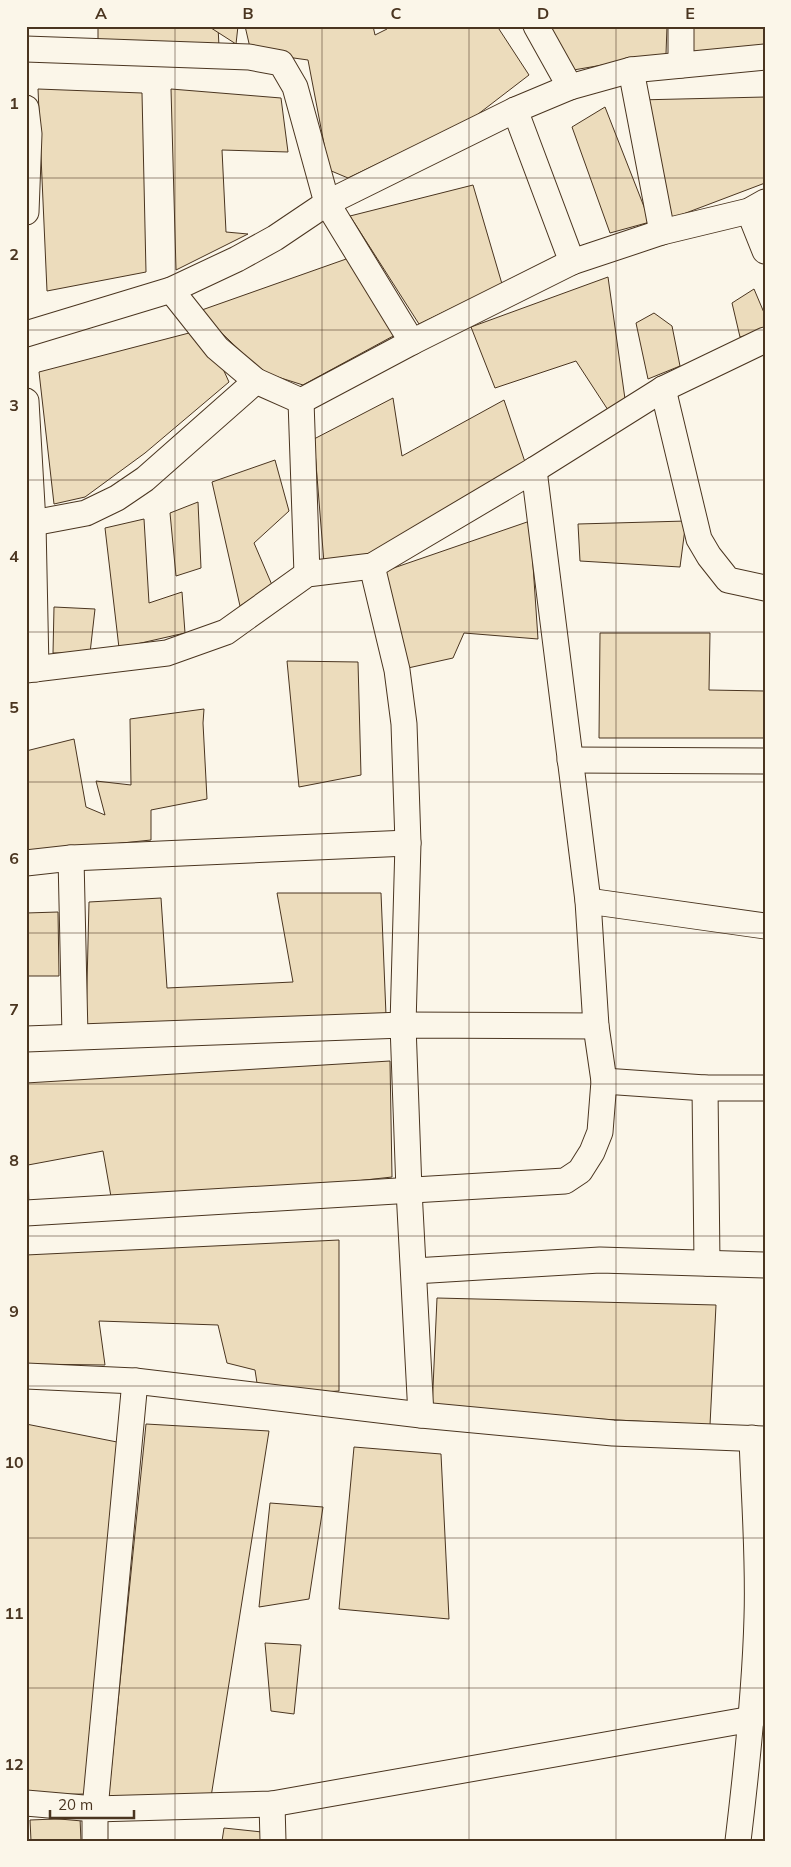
<svg xmlns="http://www.w3.org/2000/svg" width="791" height="1867" viewBox="0 0 791 1867" font-family="Mulish,sans-serif">
<style>
.building{fill:#ecdcbc;stroke:#4a3520}
.lines{fill:none;stroke-linecap:round;stroke-linejoin:round}
.street-casing{stroke:#4a3520;stroke-width:27}
.street{stroke:#fbf6e9;stroke-width:25}
.grid{fill:none;stroke:#4a3520;stroke-width:1;stroke-opacity:0.55}
.neatline{fill:none;stroke:#4a3520;stroke-width:2}
.grid-label{font-size:16px;text-anchor:middle;font-weight:bold;fill:#4a3520}
</style>
<rect width="100%" height="100%" fill="#fbf6e9"/>
<g class="building">
<polygon points="98,26 218,26 219,47 98,41"/>
<polygon points="208,26 238,26 236,44"/>
<polygon points="245,26 373,26 375,35 387,29 386,26 497,26 529,75 473,118 348,178 329,170 308,60 251,52"/>
<polygon points="543,26 667,26 666,54 562,72"/>
<polygon points="690,26 765,26 765,48 689,54"/>
<polygon points="38,89 142,93 146,272 47,291"/>
<polygon points="171,89 281,98 288,152 222,150 226,232 248,234 176,270"/>
<polygon points="765,97 765,183 670,219 637,100"/>
<polygon points="605,107 650,222 610,233 572,127"/>
<polygon points="473,185 502,284 419,324 350,216"/>
<polygon points="349,258 395,335 303,385 262,372 199,311"/>
<polygon points="608,277 625,399 608,410 576,361 495,388 471,327"/>
<polygon points="754,289 765,315 765,331 740,337 732,303"/>
<polygon points="654,313 672,326 680,366 648,379 636,323"/>
<polygon points="189,333 224,371 229,382 145,453 85,497 54,504 39,372"/>
<polygon points="393,398 402,456 504,400 525,462 379,563 324,563 314,439"/>
<polygon points="275,460 289,511 254,543 272,585 240,606 212,482"/>
<polygon points="198,502 201,568 176,576 170,513"/>
<polygon points="144,519 149,603 182,592 185,633 119,648 105,528"/>
<polygon points="530,521 538,639 464,633 453,658 408,668 382,572"/>
<polygon points="686,521 680,567 580,561 578,524"/>
<polygon points="54,607 95,609 90,653 53,653"/>
<polygon points="600,633 710,633 709,690 765,691 765,738 599,738"/>
<polygon points="287,661 358,662 361,775 299,787"/>
<polygon points="204,709 203,723 207,799 151,810 151,840 26,853 26,751 74,739 86,807 105,815 96,781 131,785 130,719"/>
<polygon points="277,893 381,893 386,1015 86,1025 89,902 161,898 167,988 293,982"/>
<polygon points="58,912 59,976 26,976 26,913"/>
<polygon points="390,1061 392,1177 113,1208 103,1151 28,1165 29,1213 26,1213 26,1083"/>
<polygon points="339,1240 339,1391 259,1396 255,1370 227,1363 218,1325 99,1321 105,1365 26,1364 26,1255"/>
<polygon points="437,1298 716,1305 710,1425 432,1410"/>
<polygon points="26,1424 117,1442 85,1794 28,1795 26,1731"/>
<polygon points="146,1424 269,1431 211,1797 108,1801"/>
<polygon points="354,1447 441,1454 449,1619 339,1609"/>
<polygon points="270,1503 323,1507 309,1599 259,1607"/>
<polygon points="265,1643 301,1645 294,1714 271,1711"/>
<polygon points="80,1818 81,1841 31,1841 30,1820"/>
<polygon points="224,1828 262,1832 262,1841 222,1841"/>
</g>
<g class="lines">
<g class="street-casing">
<g id="street">
<polyline points="536,26 570,87 631,70 765,57"/>
<polyline points="681,26 681,65"/>
<polyline points="26,49 249,57 281,63 295,87 327,203 275,238 237,259 171,290 26,334"/>
<polyline points="631,70 662,232 749,211 765,202"/>
<polyline points="26,108 29,134 26,212"/>
<polyline points="515,110 572,262"/>
<polyline points="749,211 765,251"/>
<polyline points="171,290 217,348 256,381 301,401"/>
<polyline points="412,342 327,203 515,110 570,87"/>
<polyline points="663,389 699,539 709,556 728,580 765,588"/>
<polyline points="26,401 33,523 36,669"/>
<polyline points="301,401 412,342 572,262 662,232"/>
<polyline points="301,401 307,574"/>
<polyline points="33,523 86,513 117,498 145,479 256,381"/>
<polyline points="372,566 397,670 404,724 408,843 403,1025 409,1190 421,1415"/>
<polyline points="26,670 167,653 226,632 307,574 372,566 534,470 663,389 765,340"/>
<polyline points="570,760 765,761"/>
<polyline points="71,858 75,1036"/>
<polyline points="26,863 71,858 408,843"/>
<polyline points="588,901 765,926"/>
<polyline points="26,1039 403,1025 596,1026"/>
<polyline points="604,1081 705,1088 765,1088"/>
<polyline points="705,1088 707,1263"/>
<polyline points="26,1213 565,1181 580,1171 592,1152 600,1132 604,1081 596,1026 588,901 534,470"/>
<polyline points="414,1271 600,1260 765,1265"/>
<polyline points="26,1376 135,1381 421,1415 613,1433 765,1439"/>
<polyline points="26,1803 95,1809 272,1804 752,1719"/>
<polyline points="272,1804 273,1841"/>
<polyline points="95,1841 95,1809 135,1381"/>
<path d="M 738,1841 C 747,1766 755,1692 757,1617 C 759,1558 754,1498 752,1438"/>
</g>
</g>
<use href="#street" class="street"/>
</g>
<path class="grid" d="M 175,26 L 175,1841M 322,26 L 322,1841M 469,26 L 469,1841M 616,26 L 616,1841M 26,178 L 765,178M 26,330 L 765,330M 26,480 L 765,480M 26,632 L 765,632M 26,782 L 765,782M 26,933 L 765,933M 26,1084 L 765,1084M 26,1236 L 765,1236M 26,1386 L 765,1386M 26,1538 L 765,1538M 26,1688 L 765,1688"/>
<rect width="791" height="1867" fill="none" stroke="#fbf6e9" stroke-width="55"/>
<path d="M50 1810v8h84v-8" fill="none" stroke="#4a3520" stroke-width="2.5"/>
<text x="58" y="1810" font-size="15" fill="#4a3520" stroke="#fbf6e9" stroke-width="4" paint-order="stroke">20 m</text>
<rect x="28" y="28" width="736" height="1812" class="neatline"/>
<g class="grid-label">
<text x="101" y="19">A</text>
<text x="248" y="19">B</text>
<text x="396" y="19">C</text>
<text x="543" y="19">D</text>
<text x="690" y="19">E</text>
<text x="14" y="109">1</text>
<text x="14" y="260">2</text>
<text x="14" y="411">3</text>
<text x="14" y="562">4</text>
<text x="14" y="713">5</text>
<text x="14" y="864">6</text>
<text x="14" y="1015">7</text>
<text x="14" y="1166">8</text>
<text x="14" y="1317">9</text>
<text x="14" y="1468">10</text>
<text x="14" y="1619">11</text>
<text x="14" y="1770">12</text>
</g>
</svg>
